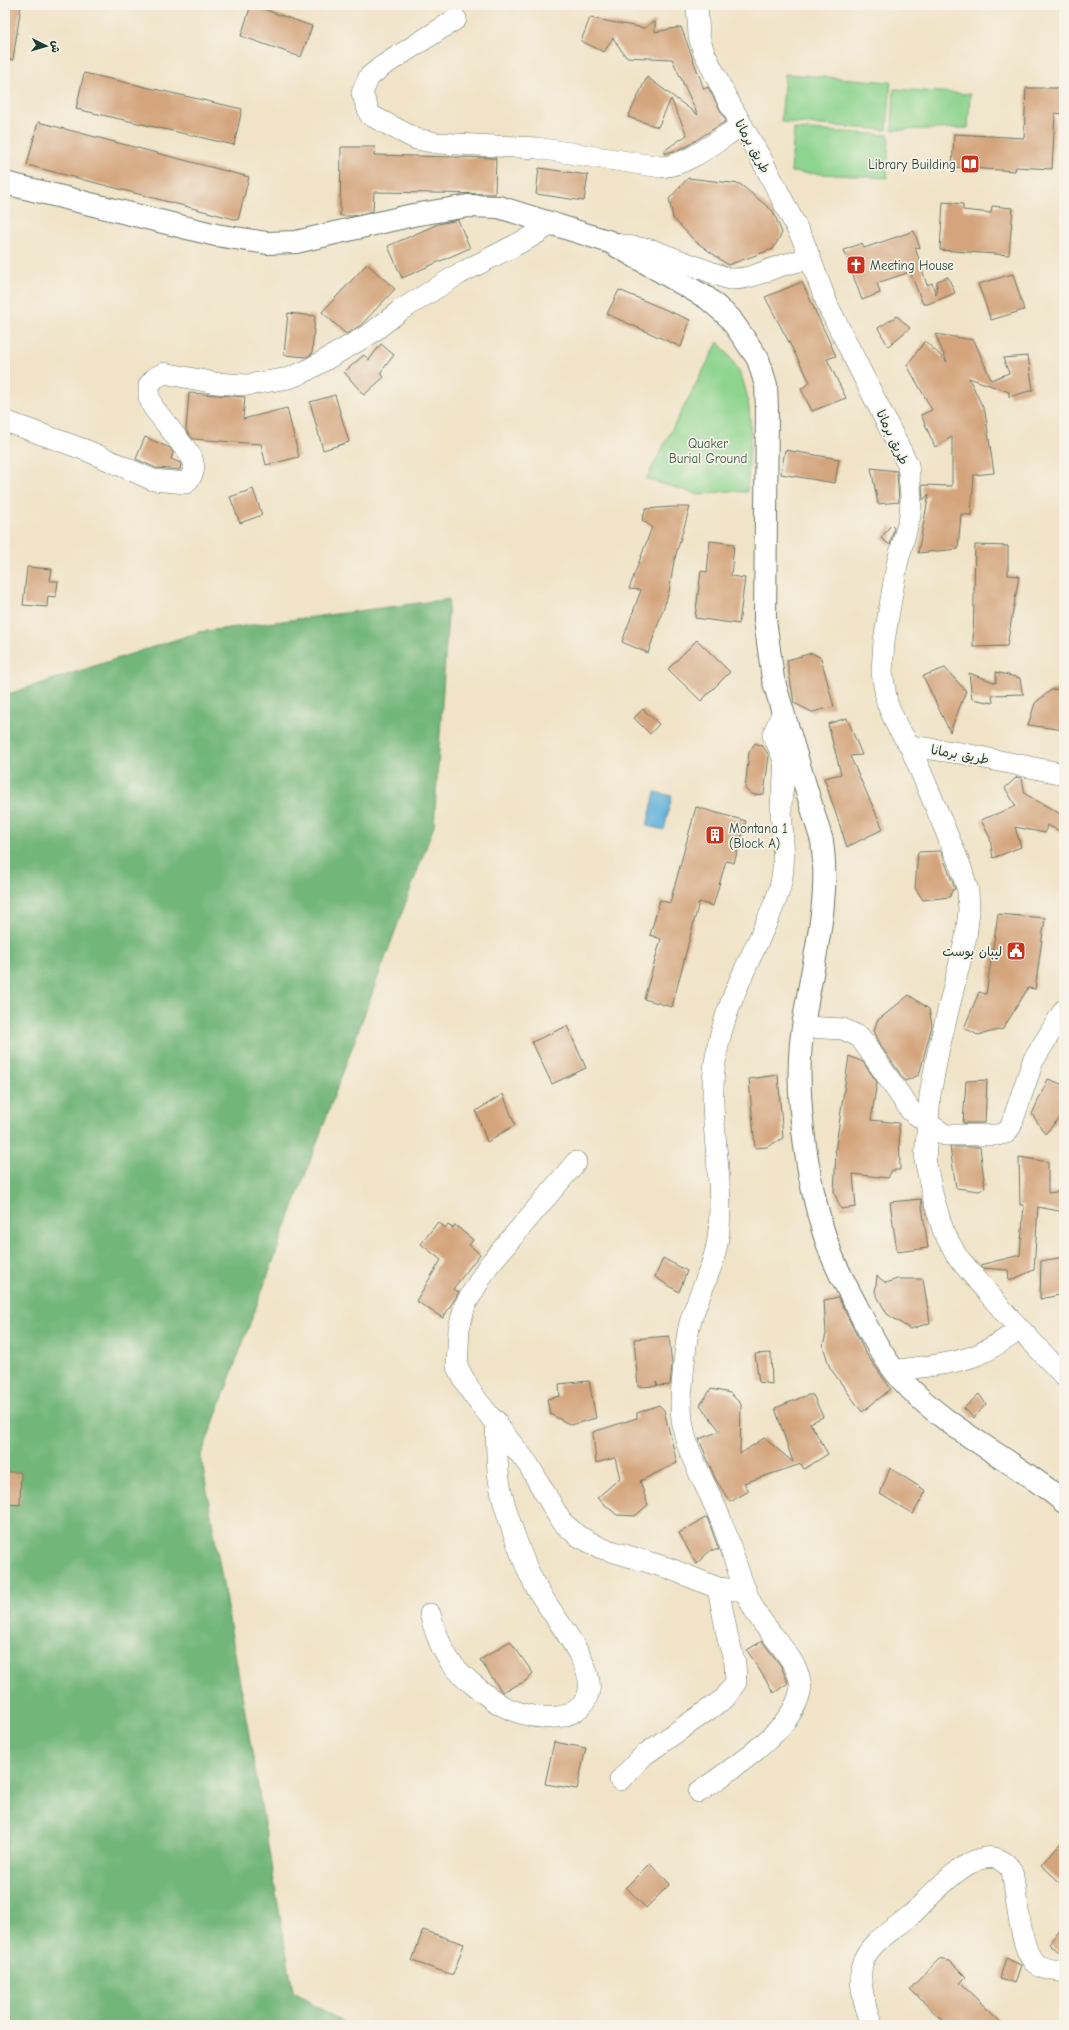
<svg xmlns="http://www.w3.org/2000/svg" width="1069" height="2030" viewBox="0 0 1069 2030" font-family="'Comic Neue','Playpen Sans Arabic',sans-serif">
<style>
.green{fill:#8dd48e;stroke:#568861}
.forest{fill:#72b679;stroke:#487a56}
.water{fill:#5eafd9;stroke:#3e7686}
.building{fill:#d4a57d}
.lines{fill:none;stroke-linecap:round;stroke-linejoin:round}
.minor-casing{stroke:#687767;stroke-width:22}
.major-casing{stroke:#687767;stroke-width:24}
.minor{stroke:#fff;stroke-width:21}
.major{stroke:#fff;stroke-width:22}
.labels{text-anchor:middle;stroke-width:3.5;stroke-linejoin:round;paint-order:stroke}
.street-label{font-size:13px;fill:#1f3d34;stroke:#f7f3e8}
.poi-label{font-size:13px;fill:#1f3d34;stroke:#f7f3e8;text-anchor:end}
.park-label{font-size:13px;fill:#355b46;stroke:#f7f3e8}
</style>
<rect width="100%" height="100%" fill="#f7f3e8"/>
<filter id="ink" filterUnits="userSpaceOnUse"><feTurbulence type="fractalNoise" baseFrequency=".025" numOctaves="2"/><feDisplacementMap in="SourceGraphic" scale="8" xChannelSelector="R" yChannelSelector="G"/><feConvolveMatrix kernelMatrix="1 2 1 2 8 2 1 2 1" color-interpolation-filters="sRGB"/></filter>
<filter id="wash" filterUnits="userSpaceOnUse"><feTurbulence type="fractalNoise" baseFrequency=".012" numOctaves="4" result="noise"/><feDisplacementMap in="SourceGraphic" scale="16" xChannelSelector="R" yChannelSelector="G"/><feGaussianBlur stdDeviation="0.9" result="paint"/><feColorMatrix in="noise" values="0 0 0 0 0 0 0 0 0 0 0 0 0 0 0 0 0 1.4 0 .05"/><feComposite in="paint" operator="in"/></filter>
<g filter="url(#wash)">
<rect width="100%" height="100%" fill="#f0e3c7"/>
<g class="green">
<polygon points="785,74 891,82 887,130 781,122"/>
<polygon points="894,89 970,94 968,128 892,130"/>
<polygon points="794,129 889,135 887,178 791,172"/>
<path d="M 718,342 C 727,353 738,367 743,381 C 755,416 749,456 747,492 L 726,491 L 700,495 L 646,479 Z"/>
</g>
<polygon class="forest" points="449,599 434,826 201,1456 293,1991 346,2025 5,2025 5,695 199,632"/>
<polygon class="water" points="655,792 672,796 664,830 647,826"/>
<g id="blocks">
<g class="building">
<polygon points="5,5 21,5 13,60 5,59"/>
<polygon points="251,5 312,26 301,57 241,36"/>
<polygon points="590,18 644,28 655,21 655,32 681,27 704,89 708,87 726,121 687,146 665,154 665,150 687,135 671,99 658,127 628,117 647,77 698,115 672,59 626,57 613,38 604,52 581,41"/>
<polygon points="84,73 242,109 234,145 76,109"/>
<polygon points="1026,88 1064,88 1064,114 1055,113 1052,169 1016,167 1015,171 952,167 954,134 1024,138"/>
<polygon points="38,122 249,177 238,220 27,165"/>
<polygon points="341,147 375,147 374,155 496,158 495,194 374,192 373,211 353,216 340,216"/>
<polygon points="539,168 588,175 584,201 536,194"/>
<polygon points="688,178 740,184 773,211 782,233 773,249 728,265 695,241 673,218 669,199"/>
<polygon points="943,202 963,204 963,210 991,213 992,206 1013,208 1009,255 940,250"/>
<polygon points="458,220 470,248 402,278 388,246 438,224"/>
<polygon points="914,231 920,248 915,247 927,285 932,283 936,295 937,281 948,277 955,293 928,304 923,304 910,272 877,283 880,293 862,300 844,250 862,243 864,248"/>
<polygon points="367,264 395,289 361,325 346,334 322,312"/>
<polygon points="1013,274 1024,310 991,320 978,284"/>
<polygon points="802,282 836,356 827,359 846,398 812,411 801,389 810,382 765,297"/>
<polygon points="619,290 690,320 681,347 607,314"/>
<polygon points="288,313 315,316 312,354 306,357 284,355"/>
<polygon points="897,316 910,328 888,346 878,328"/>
<polygon points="935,334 974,340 991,380 1009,373 1003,358 1028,356 1033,390 1009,397 1009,392 969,378 985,412 994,473 974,475 971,515 961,514 958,549 918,553 929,494 923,500 922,485 952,486 952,437 935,447 921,415 932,410 907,365 925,341 947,362"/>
<polygon points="381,344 394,355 380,373 384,377 364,395 344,372 364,355 369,360"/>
<polygon points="189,393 245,397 243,419 287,408 299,457 266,465 261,444 193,439 186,430"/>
<polygon points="335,395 349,442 323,450 310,402"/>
<polygon points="145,437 170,448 173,453 171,459 181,463 180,470 156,468 136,459"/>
<polygon points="785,450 839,459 835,483 781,474"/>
<polygon points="871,468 897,471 899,502 878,504"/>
<polygon points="253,489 262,515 240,523 230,497"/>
<polygon points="672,507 690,507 674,561 669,592 648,653 622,642 641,590 629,589 652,527 642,520 646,509"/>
<polygon points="891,525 894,528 890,545 881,538"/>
<polygon points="710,541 734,544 731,576 745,578 739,624 695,618 701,571 707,572"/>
<polygon points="975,545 1008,546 1008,575 1019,576 1007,646 973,647"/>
<polygon points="27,567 52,569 50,581 58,581 56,597 48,596 47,607 23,605"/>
<polygon points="697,640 730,672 701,701 668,669"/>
<polygon points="812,653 821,658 834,707 812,712 794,703 787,660"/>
<polygon points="945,668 966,691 950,732 923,676"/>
<polygon points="996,672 1020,678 1022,692 1024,694 992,695 993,703 972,699 969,673 996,683"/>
<polygon points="1064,688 1064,730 1028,725 1035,703 1051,690"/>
<polygon points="643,709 659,724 650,734 634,718"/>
<polygon points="847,718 862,755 850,756 883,829 847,847 824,778 841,774 828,724"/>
<polygon points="755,743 763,746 769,756 764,794 754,795 745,789 749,752"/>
<polygon points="1017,777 1022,778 1025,794 1064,816 1064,833 1047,825 1045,833 1015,827 1021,847 993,858 990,838 981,820 1016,806 1005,788"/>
<polygon points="696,807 746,821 734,863 726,861 713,906 699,902 672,1007 644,999 661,939 650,935 660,900 670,903"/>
<polygon points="941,851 955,889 952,890 950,897 923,900 915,888 918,852"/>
<polygon points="998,914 1045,918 1035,989 1028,988 1003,1029 978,1035 964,1028 979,992 986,994"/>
<polygon points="909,995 929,1009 932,1025 919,1075 905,1081 881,1046 874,1031 877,1021"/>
<polygon points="567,1026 586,1068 552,1084 532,1042"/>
<polygon points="849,1056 863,1062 877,1082 871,1120 899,1123 900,1170 892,1170 888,1178 853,1174 856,1207 841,1209 834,1192 836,1152 835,1152"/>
<polygon points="778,1075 783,1138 767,1147 755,1148 749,1079"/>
<polygon points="1048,1079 1064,1085 1064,1113 1045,1134 1032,1114"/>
<polygon points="987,1080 985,1123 963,1123 966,1081"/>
<polygon points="503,1094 515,1125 487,1142 476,1111"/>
<polygon points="950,1147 980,1147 985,1188 979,1191 956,1188"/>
<polygon points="1019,1157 1048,1162 1048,1193 1064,1191 1064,1212 1038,1207 1034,1270 1009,1281 1008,1270 983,1268 980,1265 1020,1255 1024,1205 1020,1205"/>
<polygon points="921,1199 928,1248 897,1252 890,1202"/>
<polygon points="438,1222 446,1228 448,1225 453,1228 455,1225 473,1240 469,1245 480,1254 453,1289 459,1292 443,1318 416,1301 441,1260 421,1244"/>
<polygon points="1064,1257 1064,1294 1040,1299 1041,1261"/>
<polygon points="663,1258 687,1271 679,1292 655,1277"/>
<polygon points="877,1276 886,1283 897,1279 923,1279 930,1323 910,1329 887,1314 875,1292"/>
<polygon points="838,1297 865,1352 891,1389 862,1412 830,1368 823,1346 826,1334 824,1300"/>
<polygon points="669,1336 672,1366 670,1385 658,1386 656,1382 657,1386 638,1387 634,1339"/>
<polygon points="771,1353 772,1384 759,1382 755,1354"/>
<polygon points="589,1381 596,1418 571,1425 550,1414 547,1399 560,1396 559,1384"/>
<polygon points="711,1389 730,1393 741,1404 740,1454 764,1438 793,1462 775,1408 808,1395 813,1395 823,1417 810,1423 828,1454 804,1469 801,1464 744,1483 749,1491 730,1502 715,1478 699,1439 720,1431 700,1405"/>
<polygon points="979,1394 986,1404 974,1418 964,1408"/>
<polygon points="659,1405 664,1410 677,1463 640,1481 648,1505 635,1516 617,1515 597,1498 620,1478 615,1458 596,1463 593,1432 637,1418 637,1413"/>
<polygon points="890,1468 926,1491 913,1514 880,1494"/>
<polygon points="5,1472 21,1472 20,1505 5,1504"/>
<polygon points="707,1517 719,1550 711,1550 696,1564 679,1533"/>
<polygon points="510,1641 533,1673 526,1681 502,1692 480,1660"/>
<polygon points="762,1641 781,1666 788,1683 774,1693 747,1650"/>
<polygon points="554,1742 586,1748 577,1789 545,1784"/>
<polygon points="1064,1839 1064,1886 1041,1865"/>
<polygon points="650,1863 670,1884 646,1908 626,1887"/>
<polygon points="1064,1926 1064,1957 1049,1943"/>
<polygon points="423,1930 464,1944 453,1975 412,1961"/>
<polygon points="1006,1958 1021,1965 1015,1983 1000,1978"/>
<polygon points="939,1959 950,1961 966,1977 960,1983 1004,2025 947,2025 910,1989"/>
</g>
</g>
</g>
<g filter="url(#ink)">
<use href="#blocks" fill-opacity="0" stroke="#687767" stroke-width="1"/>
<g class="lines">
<g class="minor-casing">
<g id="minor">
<polyline points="697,5 699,36 703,50 726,97 765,166 803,240 828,306 908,465 911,497 910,516 897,564 884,641 882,672 887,703 898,728 910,746 960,753 1064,774"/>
<path d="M 456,19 L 381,67 L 369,77 L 362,93 L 370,115 L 416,139 L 437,143 L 537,148 L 661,167 C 688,166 719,139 742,125"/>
<path d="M 616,244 L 652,250 L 729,279 C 749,280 762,272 780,266 C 790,263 800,261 810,258"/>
<path d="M 5,421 L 88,451 L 153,480 L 186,483 C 194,474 196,468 191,456 L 153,407 L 149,397 L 149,385 L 155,378 L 164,373 L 215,383 L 247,385 L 289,378 L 306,371 L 370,334 L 401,310 L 459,274 L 531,237 L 553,223"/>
<polyline points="910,746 960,865 968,891 969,911 966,937 938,1052 930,1095 925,1159 933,1197 943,1230 956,1255 1005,1313 1064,1376"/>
<polyline points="804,1027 843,1029 860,1037 911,1111 945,1135 997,1135 1006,1133 1011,1126 1033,1061 1064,1010"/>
<polyline points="576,1162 488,1266 465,1305 459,1328 457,1367 473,1395 528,1464 561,1521 578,1536 601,1548 668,1568 718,1588 746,1591"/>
<path d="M 895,1371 C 923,1366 951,1365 977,1355 C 992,1349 1006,1338 1020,1330"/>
<path d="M 430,1614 C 435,1631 441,1650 452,1664 C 462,1676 487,1697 501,1705 C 526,1719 580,1729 589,1691 C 595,1665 549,1611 536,1587 C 523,1563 503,1507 499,1479 C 496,1460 497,1440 496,1421"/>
<polyline points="620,1780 644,1755 725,1698 736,1682 735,1663 728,1639 718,1588"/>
<path d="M 699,1792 C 730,1770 792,1731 800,1692 C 806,1665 766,1633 754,1609 C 740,1583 734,1555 724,1528 C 705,1475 675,1446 682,1386 C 684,1365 685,1343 690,1323 C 699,1291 717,1263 719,1229 C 724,1171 706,1114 716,1056 C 723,1014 742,975 760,937 C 767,920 777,902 781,883 C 786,858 782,833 781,808 C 781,792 786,777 784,762 C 782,753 777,744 773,735 L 782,714"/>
<path d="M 872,2025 C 866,2011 858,1981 862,1965 C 867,1943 894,1930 910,1916 C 931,1897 984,1829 1012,1871 C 1016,1891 1020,1951 1035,1963 C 1044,1970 1054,1970 1064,1972"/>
</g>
</g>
<g class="major-casing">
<path id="major" d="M 5,183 L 216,235 L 267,243 L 296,242 L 413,215 L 468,206 L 499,207 L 610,242 L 707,298 L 730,318 L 758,359 L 766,385 L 767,410 L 765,620 L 773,679 L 822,841 C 832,909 808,975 801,1043 C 795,1104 809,1194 830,1251 C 837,1270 848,1289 857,1307 C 869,1332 883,1358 901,1379 C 947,1431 1012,1458 1064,1502"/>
</g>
<use href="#minor" class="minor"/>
<use href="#major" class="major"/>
</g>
</g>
<defs>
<g id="library-square" transform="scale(1)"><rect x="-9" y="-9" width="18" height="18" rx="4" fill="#c8321e" stroke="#f7f3e8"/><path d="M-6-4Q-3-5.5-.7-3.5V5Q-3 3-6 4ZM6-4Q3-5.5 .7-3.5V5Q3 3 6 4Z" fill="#fff"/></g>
<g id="church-square" transform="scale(1)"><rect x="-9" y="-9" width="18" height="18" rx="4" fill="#c8321e" stroke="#f7f3e8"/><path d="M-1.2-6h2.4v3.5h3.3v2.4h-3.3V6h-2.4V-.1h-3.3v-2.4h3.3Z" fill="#fff"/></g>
<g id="building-square" transform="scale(1)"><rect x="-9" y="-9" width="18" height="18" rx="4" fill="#c8321e" stroke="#f7f3e8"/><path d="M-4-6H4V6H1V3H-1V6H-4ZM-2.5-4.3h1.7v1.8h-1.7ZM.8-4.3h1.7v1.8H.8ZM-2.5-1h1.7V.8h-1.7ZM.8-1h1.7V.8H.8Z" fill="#fff"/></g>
<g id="civic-square" transform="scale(1)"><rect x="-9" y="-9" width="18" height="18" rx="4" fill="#c8321e" stroke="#f7f3e8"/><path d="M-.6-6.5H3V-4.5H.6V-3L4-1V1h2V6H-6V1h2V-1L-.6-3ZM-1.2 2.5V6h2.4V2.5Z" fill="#fff"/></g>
</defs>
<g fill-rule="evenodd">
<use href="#library-square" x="970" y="164"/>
<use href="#church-square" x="856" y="265"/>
<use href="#building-square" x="715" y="835"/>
<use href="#civic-square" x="1016" y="951"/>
</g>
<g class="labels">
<g class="street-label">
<text transform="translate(753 146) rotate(61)" y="5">طريق برمانا</text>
<text transform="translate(893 437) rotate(65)" y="5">طريق برمانا</text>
<text transform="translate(960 754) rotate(10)" y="5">طريق برمانا</text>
</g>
<g class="poi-label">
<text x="956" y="169">Library Building</text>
<text x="870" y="270" text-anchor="start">Meeting House</text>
<text x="729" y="833" text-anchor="start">Montana 1<tspan x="729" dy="15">(Block A)</tspan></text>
<text x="1002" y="956">ليبان بوست</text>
</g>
<g class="park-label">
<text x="708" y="448">Quaker<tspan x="708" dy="15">Burial Ground</tspan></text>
</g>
</g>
<rect width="1069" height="2030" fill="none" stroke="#f7f3e8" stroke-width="20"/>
<g transform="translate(46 46) rotate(95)" stroke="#f7f3e8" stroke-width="3" paint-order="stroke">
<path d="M0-3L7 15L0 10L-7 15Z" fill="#1f3d34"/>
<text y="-6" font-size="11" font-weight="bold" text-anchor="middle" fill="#1f3d34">ش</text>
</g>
</svg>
